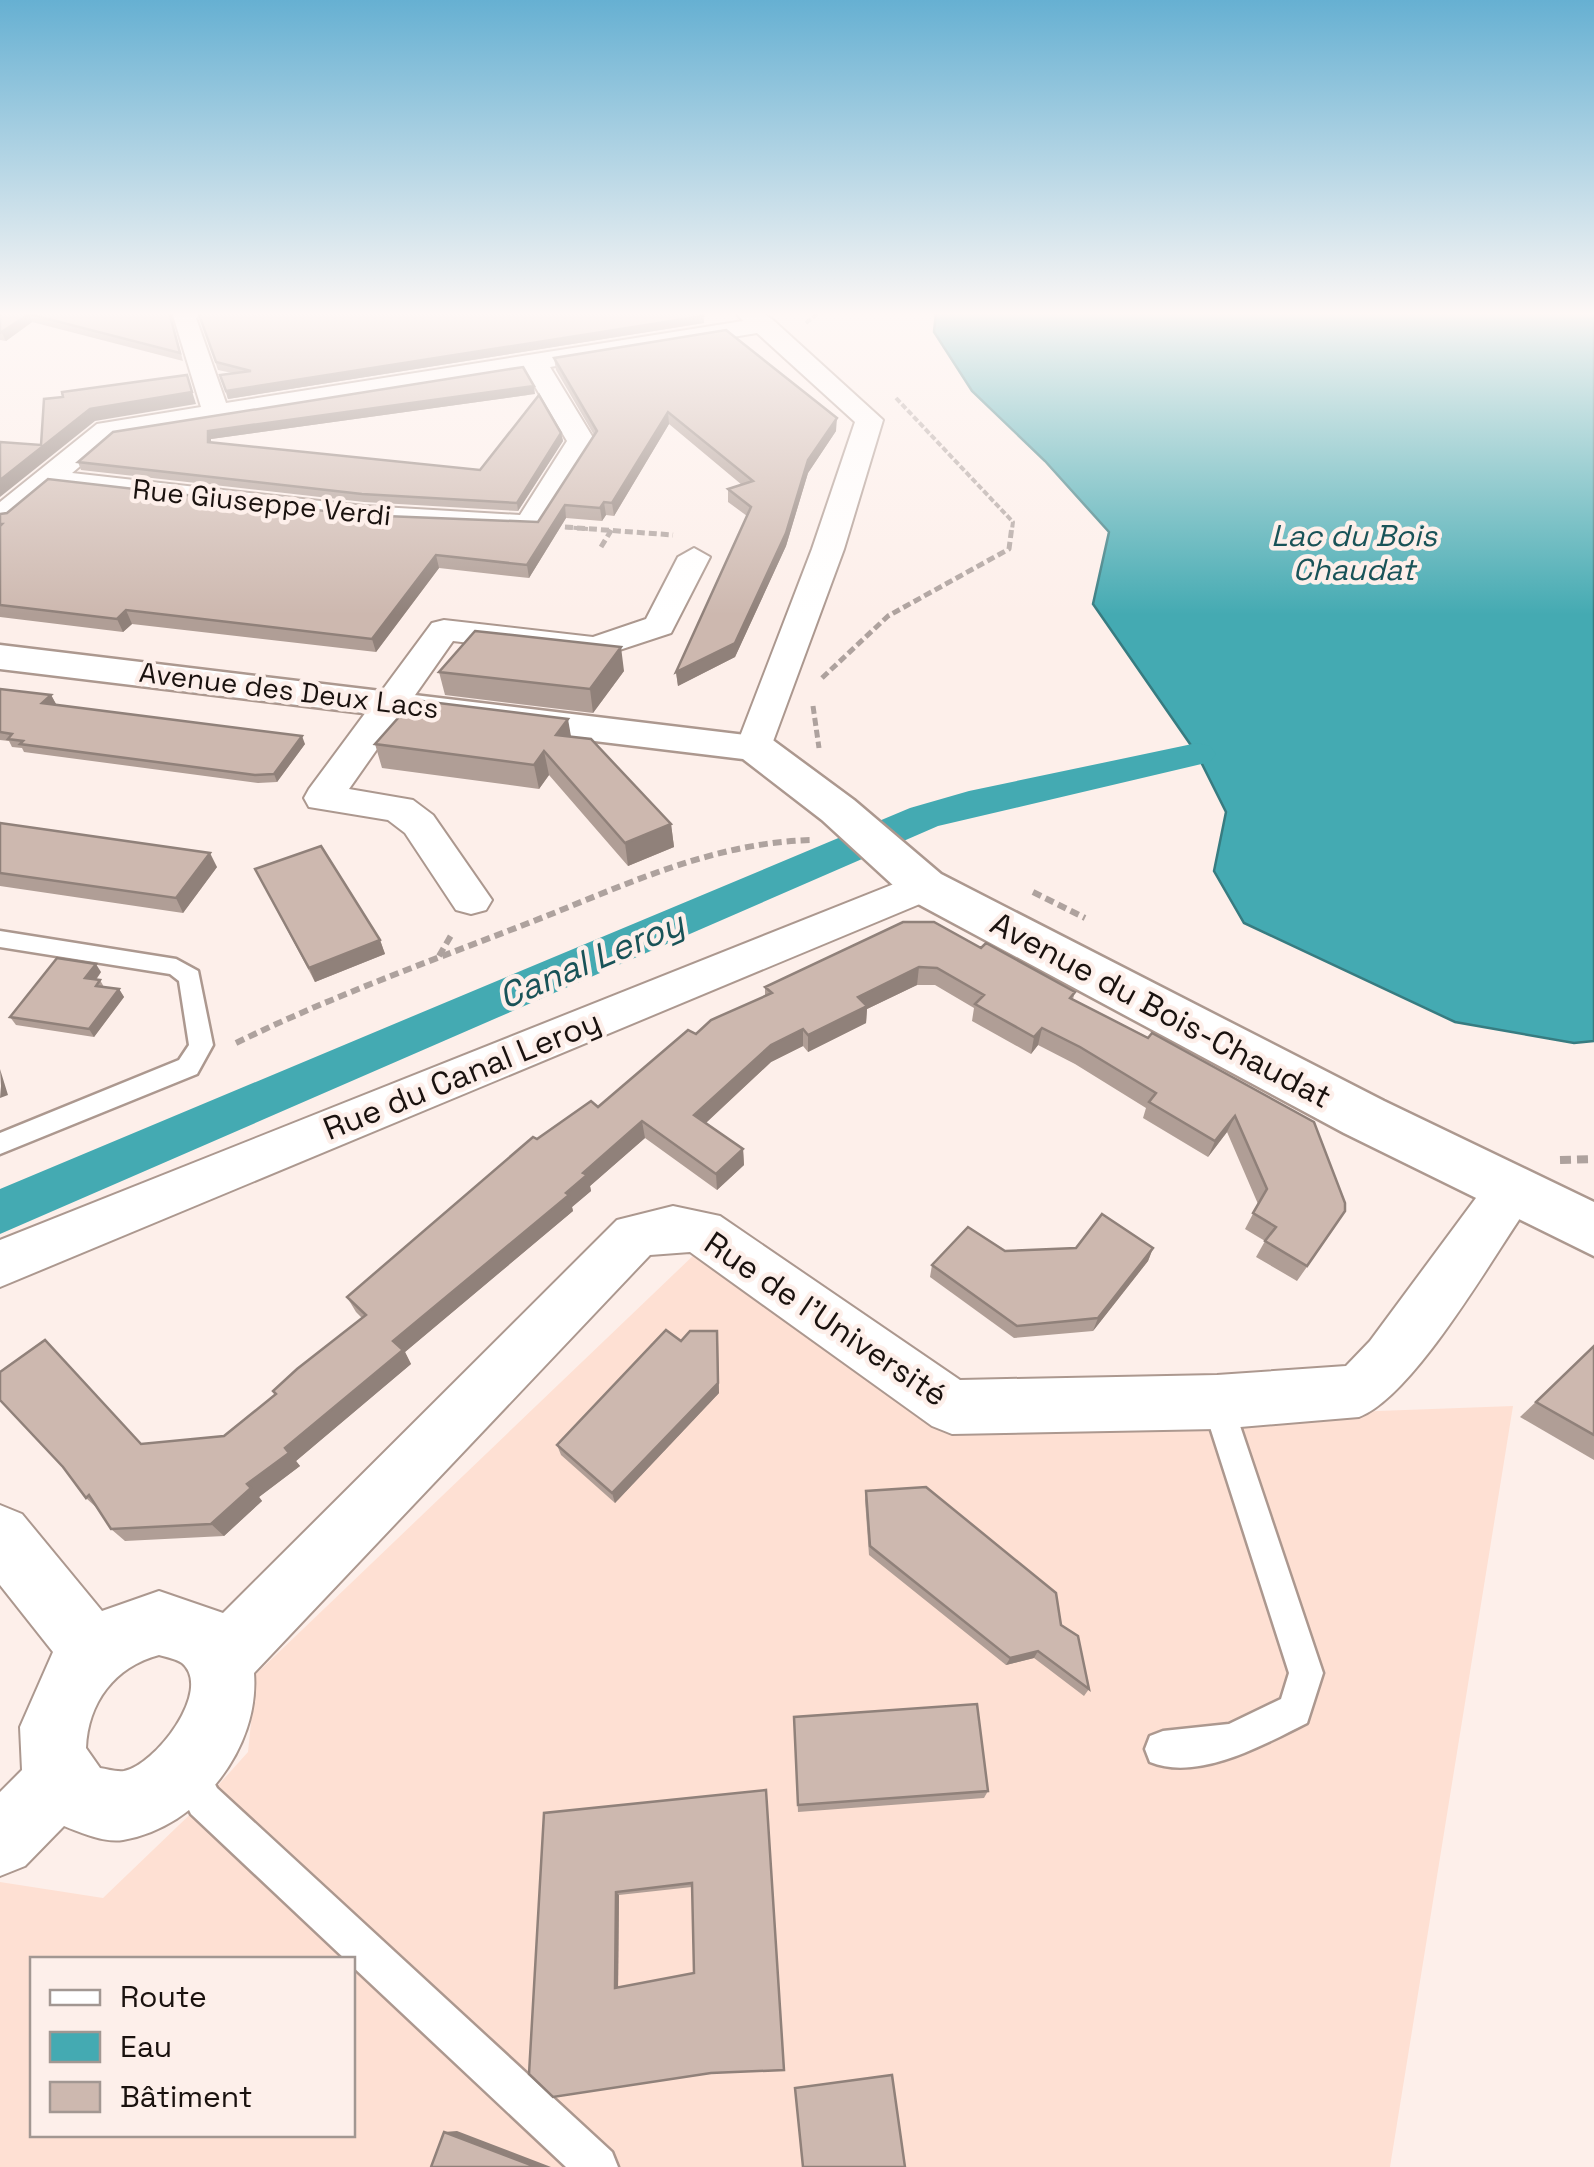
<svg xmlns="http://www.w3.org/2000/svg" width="1594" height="2167" viewBox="0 0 1594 2167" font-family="'Space Grotesk',sans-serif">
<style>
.built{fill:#fee0d3;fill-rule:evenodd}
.water{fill:#44aab2;stroke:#377c81;stroke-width:2.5}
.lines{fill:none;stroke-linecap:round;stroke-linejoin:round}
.canal{fill:#44aab2;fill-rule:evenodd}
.lane-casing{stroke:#ac988f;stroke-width:5}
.street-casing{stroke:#ac988f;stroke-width:4}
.secondary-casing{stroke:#ac988f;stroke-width:5}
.path-far3{stroke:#aea29e;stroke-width:4;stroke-dasharray:6 2.5;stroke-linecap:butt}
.path-far2{stroke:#aea29e;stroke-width:5;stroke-dasharray:8 4;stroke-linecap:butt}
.path-far1{stroke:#aea29e;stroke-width:6;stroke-dasharray:9 5;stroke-linecap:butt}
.path{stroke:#aea29e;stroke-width:8;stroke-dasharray:11 6;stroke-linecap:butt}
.lane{fill:#fff;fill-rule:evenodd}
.street{fill:#fff;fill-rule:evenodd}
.secondary{fill:#fff;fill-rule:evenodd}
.wall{fill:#b09e96;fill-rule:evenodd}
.shaded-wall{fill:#90817a}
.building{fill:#cdb8af;stroke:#90817a;stroke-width:2.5;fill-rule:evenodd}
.labels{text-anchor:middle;stroke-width:9;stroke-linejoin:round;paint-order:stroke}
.far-street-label{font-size:28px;fill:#1a120f;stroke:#fdefea}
.far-water-label{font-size:30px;font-style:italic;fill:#195358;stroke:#fdefea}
.street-label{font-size:32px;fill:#1a120f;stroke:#fdefea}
.water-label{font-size:35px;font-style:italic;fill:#195358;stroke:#fdefea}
</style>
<rect width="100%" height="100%" fill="#fdefea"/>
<path class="built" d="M 698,1251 L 946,1427 L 1513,1406 L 1390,2167 L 0,2167 L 0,1882 L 103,1898 L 204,1801 L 248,1752 L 256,1674 ZM 32,1960 L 352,1960 L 352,2134 L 32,2134 Z"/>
<polygon class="water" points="936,312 1594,312 1594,1041 1574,1043 1455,1022 1244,923 1214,871 1226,812 1197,754 1093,604 1109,532 1045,461 972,391 934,332"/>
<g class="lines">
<polygon class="canal" points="1197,743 1210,746 1216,754 1210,762 938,826 0,1234 0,1189 910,808 969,791"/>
<g class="lane-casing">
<g id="lane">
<polygon points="0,931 176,959 198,971 213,1045 197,1074 0,1154 0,1133 179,1060 189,1045 179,981 170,974 0,947"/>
<path d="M 1217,1388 L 1228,1392 L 1232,1402 L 1323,1673 L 1307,1723 C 1265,1744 1198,1782 1150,1762 L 1145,1749 L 1150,1736 L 1163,1731 L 1229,1724 L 1281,1699 L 1289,1673 L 1202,1402 L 1206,1392 Z"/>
<polygon points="187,1751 200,1756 217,1788 612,2152 618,2167 566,2167 352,1966 352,1960 346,1960 191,1814 169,1769 174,1756"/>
</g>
</g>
<g class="street-casing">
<g id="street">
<path d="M 172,312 L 203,312 L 196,318 L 226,403 L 743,321 L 735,312 L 761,312 L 773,320 L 883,420 L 844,549 L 768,755 L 742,755 L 736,747 L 812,549 L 855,422 L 757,333 L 550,367 L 595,441 L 540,531 L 364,524 L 53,488 L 11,523 L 0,526 L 0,502 L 97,424 L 201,407 ZM 526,371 L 567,441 L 520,515 L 364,506 L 72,473 L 115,437 Z"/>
<polygon points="694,548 710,557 671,633 595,658 453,641 349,789 413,800 433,815 492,900 486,910 471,914 456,910 405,833 388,820 309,807 304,798 309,789 432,623 444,620 593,637 646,619 678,557"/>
<polygon points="924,872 939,876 945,886 939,896 0,1287 0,1240"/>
<path d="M 1511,1169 L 1529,1175 L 1536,1190 L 1529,1205 C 1492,1258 1414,1396 1359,1417 L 1217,1429 L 952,1434 L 932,1426 L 690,1252 L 650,1255 L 254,1673 C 260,1748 199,1827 123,1840 C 105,1843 81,1833 64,1826 L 25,1866 L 0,1876 L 0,1792 L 22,1770 L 20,1727 L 53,1652 L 0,1585 L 0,1505 L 22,1514 L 102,1611 L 159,1591 L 223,1613 L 617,1220 L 673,1206 L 720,1216 L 960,1380 L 1217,1375 L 1346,1366 L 1370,1341 L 1493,1175 ZM 159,1655 C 166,1657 176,1659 182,1663 C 214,1690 154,1766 124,1771 C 116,1772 107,1769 100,1768 L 86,1748 C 88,1703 114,1667 159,1655 Z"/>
</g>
</g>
<g class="secondary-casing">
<polygon id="secondary" points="0,645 770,738 854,800 941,874 1384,1101 1594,1202 1594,1256 1344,1133 907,898 822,820 743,759 0,669"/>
</g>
<g class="path-far3">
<polyline points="806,323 819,312"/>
<polyline points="896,398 1013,522 1012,529"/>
<polyline points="565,527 589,529"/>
</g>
<g class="path-far2">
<polyline points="565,527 673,535"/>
<polyline points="601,547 612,529"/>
<polyline points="822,678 888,616 1009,549 1012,526"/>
<polyline points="813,706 819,748"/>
</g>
<g class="path-far1">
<polyline points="1033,892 1085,918"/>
<polyline points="439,956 453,932"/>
<path d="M 236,1043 C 330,997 428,962 526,924 C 619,888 709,843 810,840"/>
</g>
<polyline class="path" points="1560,1160 1594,1159"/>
<use href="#lane" class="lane"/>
<use href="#street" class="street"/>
<use href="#secondary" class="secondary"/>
</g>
<g class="wall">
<polygon points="0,312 170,312 183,361 32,322 6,341 0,340"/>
<polygon points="198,312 703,316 704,323 228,399 220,375 232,373 218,370"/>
<polygon points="554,358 836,431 808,473 786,546 735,657 678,686 676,672 747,516 728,502 728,489 742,485 669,424 614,516 606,515 602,521 566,518 529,578 439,568 376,652 132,624 123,632 0,617 0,514 360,515 538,522 594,435 556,370"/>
<polygon points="535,394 211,439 211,442 480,470 561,433 563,441 518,511 364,502 81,470 78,462 113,432"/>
<polygon points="624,671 593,713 445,695 439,672"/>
<polygon points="0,689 51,695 56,704 54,705 305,744 277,782 258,783 24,752 22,748 12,747 9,741 0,740"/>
<polygon points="571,737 671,824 674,847 628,866 549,775 539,789 382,768 375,744"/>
<polygon points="0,823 217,867 183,913 0,886"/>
<polygon points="255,869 380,940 385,954 315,982"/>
<polygon points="981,948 1075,992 1073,999 1314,1122 1335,1227 1297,1281 1256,1257 1265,1241 1245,1229 1258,1204 1227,1132 1208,1157 1143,1118 1146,1108 1075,1064 1038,1045 1031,1054 972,1021 974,1008 935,985 917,985 867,1009 866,1023 808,1052 803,1046 771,1062 706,1123 743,1149 744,1165 717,1190 645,1138 590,1186 591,1191 572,1207 573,1211 405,1352 411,1364 296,1461 300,1466 259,1497 262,1501 224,1536 125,1541 111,1529 98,1509 86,1498 224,1436 276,1394 362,1318 356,1312 347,1297 537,1139 598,1107 696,1034 765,996 765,987"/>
<polygon points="101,972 96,980 100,980 104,987 119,989 124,997 94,1037 16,1025 10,1017"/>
<polygon points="1153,1248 1148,1261 1093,1331 1014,1338 930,1277 932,1265 1005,1251"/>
<polygon points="681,1341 718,1342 719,1393 615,1503 561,1455 557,1445"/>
<polygon points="1594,1346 1594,1460 1520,1417"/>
<polygon points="866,1491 1089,1689 1084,1696 1034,1658 1006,1665 869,1555 865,1500"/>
<polygon points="794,1717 988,1791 984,1798 798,1812"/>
<path d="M 766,1790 L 712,2073 L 553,2097 L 544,1813 ZM 692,1887 L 694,1973 L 618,1988 L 619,1895 Z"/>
</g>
<g class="shaded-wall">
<polygon points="29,314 32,322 6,341 2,333"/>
<polygon points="703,316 704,323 228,399 226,391"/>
<polygon points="187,375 196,404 95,421 0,497 0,480 90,409"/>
<polygon points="534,386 535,394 211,439 211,450 208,442 208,431"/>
<polygon points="668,412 669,424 614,516 612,503"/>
<polygon points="837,418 836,431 808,473 786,546 735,657 678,686 676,672 808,460"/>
<polygon points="561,433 563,441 518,511 517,503"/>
<polygon points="604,502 606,515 602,521 600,508"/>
<polygon points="565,505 566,518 529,578 527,565"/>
<polygon points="436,555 439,568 376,652 372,639"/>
<polygon points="126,610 132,624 123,632 117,619"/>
<polygon points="621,647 624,671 593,713 590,689"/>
<polygon points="51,695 56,704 46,712 42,703"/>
<polygon points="568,719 572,742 556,735"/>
<polygon points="302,736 305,744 277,782 274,774"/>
<polygon points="544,751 549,775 539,789 534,765"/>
<polygon points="671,824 674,847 628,866 625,843"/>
<polygon points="210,853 217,867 183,913 176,898"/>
<polygon points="380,940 385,954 315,982 309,968"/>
<polygon points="96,964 101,972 91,986 85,978"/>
<polygon points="919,967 917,985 867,1009 866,1023 808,1052 808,1035 858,997"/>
<polygon points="119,989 124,997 94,1037 89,1029"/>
<polygon points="1042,1028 1038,1045 1031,1054 1034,1037"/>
<polygon points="803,1029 803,1046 771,1062 696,1132 694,1115 771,1045"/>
<polygon points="0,1069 8,1095 0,1098 1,1086"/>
<polygon points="1235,1116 1227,1132 1208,1157 1215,1141"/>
<polygon points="642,1121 645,1138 590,1186 591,1191 572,1207 573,1211 405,1352 411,1364 296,1461 300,1466 259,1497 262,1501 224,1536 211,1524 247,1484 393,1341 566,1193 583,1173"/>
<polygon points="743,1149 744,1165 717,1190 716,1174"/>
<polygon points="1153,1248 1148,1261 1093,1331 1098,1318"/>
<polygon points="717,1331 719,1393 615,1503 612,1493"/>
<polygon points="1038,1651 1034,1658 1006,1665 1010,1658"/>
<polygon points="616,1892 619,1895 618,1990 615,1988"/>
<polygon points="457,2131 551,2167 536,2167 444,2132"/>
</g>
<g class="building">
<polygon points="0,312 169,312 180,353 29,314 0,333"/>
<polygon points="198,312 698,312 703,316 226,391 220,375 251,371 216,362"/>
<polygon points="726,330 837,418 808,460 786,533 735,643 676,672 751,507 728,489 753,481 668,412 612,503 604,502 600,508 565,505 527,565 436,555 372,639 126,610 117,619 0,605 0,526 2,524 0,524 0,514 7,513 48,479 360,515 538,522 597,431 554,358"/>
<polygon points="523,367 534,386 208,431 208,442 480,470 539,395 561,433 517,503 362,494 78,462 113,432"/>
<polygon points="187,375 192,392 90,409 0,480 0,442 41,445 44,399 63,397 62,392"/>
<polygon points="475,631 621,647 590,689 439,672"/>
<polygon points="0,689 51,695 42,703 302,736 274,774 255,775 20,744 23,741 8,739 12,734 0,732"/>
<polygon points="414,700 568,719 556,735 591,739 671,824 625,843 544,751 534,765 375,744"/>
<polygon points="0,823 210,853 176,898 0,873"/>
<polygon points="321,846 380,940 309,968 255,869"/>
<polygon points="903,922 934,922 981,948 986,943 1075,992 1070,998 1148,1038 1152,1033 1314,1122 1345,1203 1345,1211 1307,1266 1265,1241 1276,1227 1253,1213 1267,1189 1235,1116 1215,1141 1149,1102 1156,1093 1080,1047 1042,1028 1034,1037 975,1004 984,995 937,968 919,967 858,997 867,1006 808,1035 803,1029 771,1045 694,1115 743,1149 716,1174 642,1121 583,1173 587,1175 566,1193 569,1195 393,1341 403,1350 285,1448 289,1453 247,1484 251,1488 211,1524 111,1529 89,1495 86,1498 63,1467 0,1400 0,1372 45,1340 141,1444 224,1436 276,1394 273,1391 297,1369 366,1315 347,1297 533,1137 537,1139 591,1101 598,1107 688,1030 696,1034 711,1020 772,993 765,987"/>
<polygon points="57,958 96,964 85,978 100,980 96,986 119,989 89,1029 10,1017"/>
<polygon points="1102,1214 1153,1248 1098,1318 1017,1326 932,1265 968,1227 1005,1251 1076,1248"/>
<polygon points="666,1330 681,1341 690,1331 717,1331 718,1383 612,1493 557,1445"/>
<polygon points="1594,1346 1594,1435 1536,1402"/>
<polygon points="926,1487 1056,1593 1061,1625 1078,1636 1089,1689 1038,1651 1010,1658 870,1546 866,1491"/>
<polygon points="977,1704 988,1791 798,1805 794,1717"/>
<path d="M 766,1790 L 784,2070 L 711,2073 L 553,2097 L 529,2074 L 544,1813 ZM 692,1883 L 694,1973 L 615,1988 L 616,1892 Z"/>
<polygon points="892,2075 905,2167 803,2167 795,2088"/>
<polygon points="444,2132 536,2167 431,2167"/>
</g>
<linearGradient id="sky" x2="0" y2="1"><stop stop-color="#66b0d2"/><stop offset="0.51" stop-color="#fef8f6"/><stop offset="1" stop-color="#fef8f6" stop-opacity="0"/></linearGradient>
<rect width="1594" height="615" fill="url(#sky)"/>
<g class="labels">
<g class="far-street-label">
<text transform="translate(262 502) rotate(6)" y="10">Rue Giuseppe Verdi</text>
<text transform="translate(289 690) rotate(7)" y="10">Avenue des Deux Lacs</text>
</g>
<g class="far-water-label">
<text x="1354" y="546">Lac du Bois<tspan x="1354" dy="34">Chaudat</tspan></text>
</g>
<g class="street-label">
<text transform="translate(1161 1010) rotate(28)" y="11">Avenue du Bois-Chaudat</text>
<text transform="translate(462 1075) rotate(-22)" y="11">Rue du Canal Leroy</text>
<text transform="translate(826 1319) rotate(34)" y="11">Rue de l'Université</text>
</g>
<g class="water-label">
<text transform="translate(591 960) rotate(-23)" y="12">Canal Leroy</text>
</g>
</g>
<rect x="30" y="1957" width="325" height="180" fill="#fdefea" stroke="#a29792" stroke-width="2.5"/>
<rect x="50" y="1990" width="50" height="15" fill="#ffffff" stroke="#a29792" stroke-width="2.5"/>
<text x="120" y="2007" font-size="30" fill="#1a120f">Route</text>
<rect x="50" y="2032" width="50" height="30" fill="#44aab2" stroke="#a29792" stroke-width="2.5"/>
<text x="120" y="2057" font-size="30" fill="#1a120f">Eau</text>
<rect x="50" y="2082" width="50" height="30" fill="#cdb8af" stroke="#a29792" stroke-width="2.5"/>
<text x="120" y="2107" font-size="30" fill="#1a120f">Bâtiment</text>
</svg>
